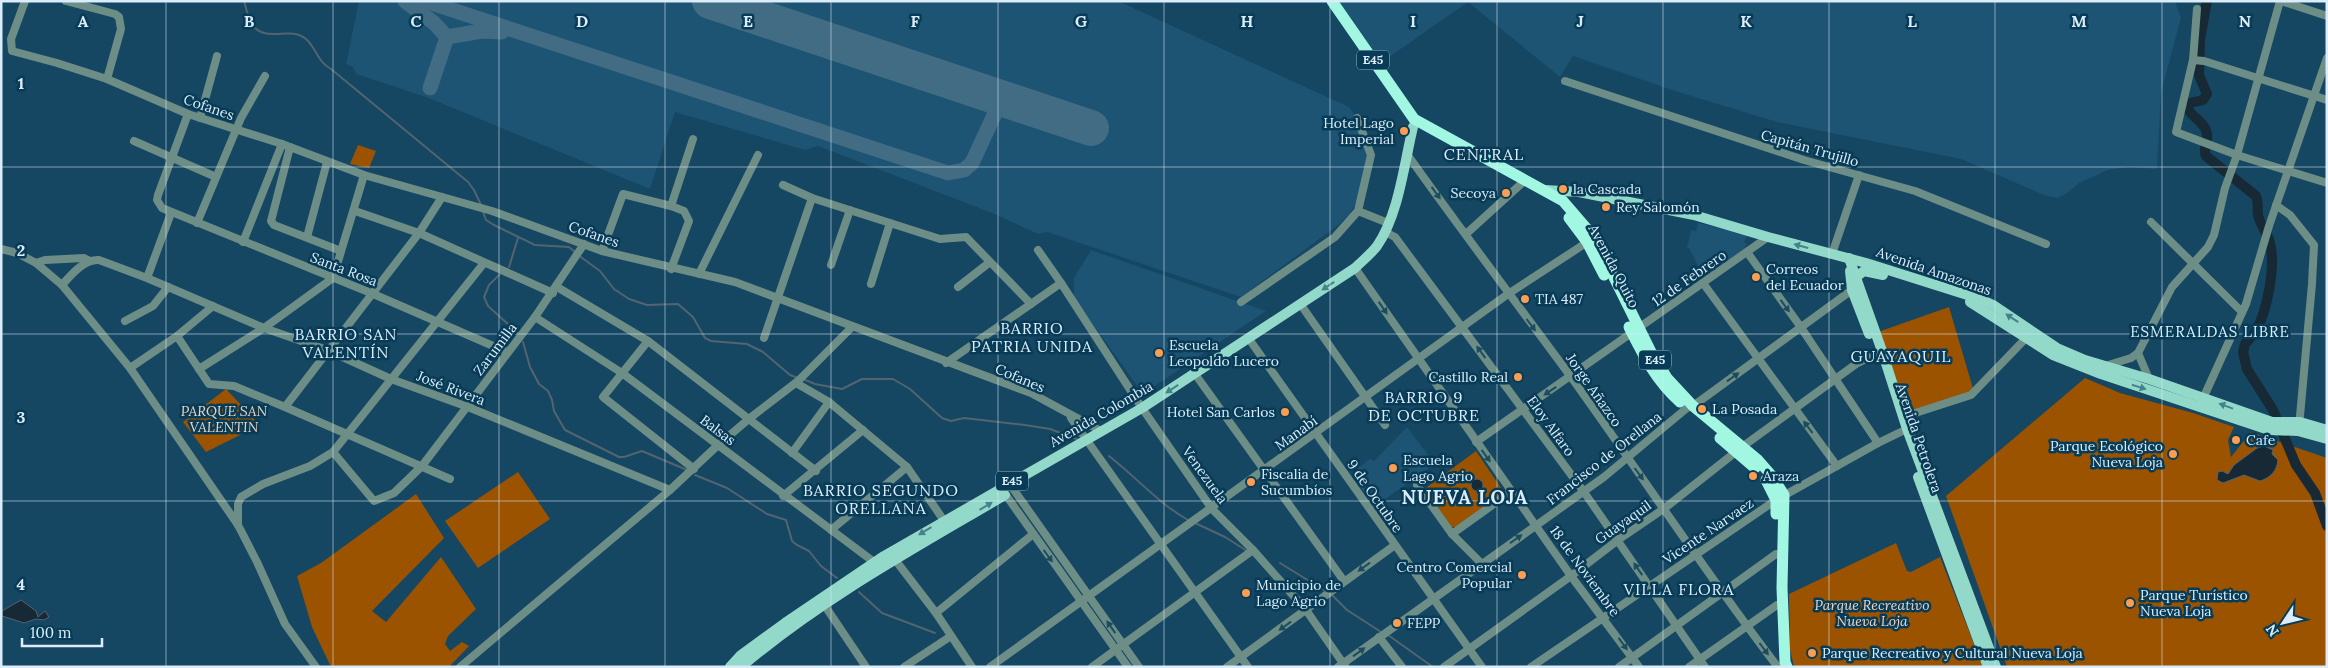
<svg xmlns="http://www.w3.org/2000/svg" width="2328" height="668" viewBox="0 0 2328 668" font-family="Lora,serif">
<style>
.built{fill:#1d5373}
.green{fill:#9b5300}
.water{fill:#172935;stroke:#526470}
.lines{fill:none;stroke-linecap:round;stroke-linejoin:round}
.stream{stroke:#526470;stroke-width:2}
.river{stroke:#172935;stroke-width:10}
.taxiway{stroke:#426c84;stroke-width:15}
.runway{stroke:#426c84;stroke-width:36}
.minor{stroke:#6d8e86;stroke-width:8}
.major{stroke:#93d9c9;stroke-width:10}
.highway{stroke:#a2f7e3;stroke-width:11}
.oneway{fill:#1b4c60}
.oneway2{fill:#46828a}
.grid{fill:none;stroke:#dbedfa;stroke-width:1;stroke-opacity:0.55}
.poi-dot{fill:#fb9e51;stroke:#073b56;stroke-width:2}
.labels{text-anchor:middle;stroke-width:5;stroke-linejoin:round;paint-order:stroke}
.shield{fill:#073b56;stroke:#9bb8c9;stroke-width:1}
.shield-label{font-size:12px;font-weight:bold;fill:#dbedfa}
.street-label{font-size:14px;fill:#dbedfa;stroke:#073b56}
.poi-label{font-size:14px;fill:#dbedfa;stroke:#073b56;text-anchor:start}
.park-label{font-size:14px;font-style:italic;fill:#efd5c2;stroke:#073b56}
.neighbourhood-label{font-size:15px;letter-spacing:1px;fill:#dbedfa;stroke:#073b56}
.quarter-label{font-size:16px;letter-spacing:1px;fill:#dbedfa;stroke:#073b56}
.district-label{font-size:19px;font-weight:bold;letter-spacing:1px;fill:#dbedfa;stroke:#073b56}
.grid-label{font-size:16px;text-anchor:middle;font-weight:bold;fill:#dbedfa;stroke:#073b56;stroke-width:5;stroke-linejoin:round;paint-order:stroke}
</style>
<rect width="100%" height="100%" fill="#154662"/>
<g class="built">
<polygon points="359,1 1118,1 1349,107 1367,132 1372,156 1356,203 1350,214 1337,226 1241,297 1047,232 1038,234 992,213 818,146 805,150 675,112 650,189 426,97 356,74 353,67 346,64"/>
<polygon points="1338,1 2175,1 2181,18 2161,93 2157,169 2127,167 2108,170 2079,183 2067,193 2058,198 2046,196 1961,159 1777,122 1675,91 1573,56 1560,77 1468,2 1382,62"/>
<polygon points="1698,223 1748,234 1744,242 1747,244 1740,255 1733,256 1732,259 1715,272 1710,271 1702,274 1689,248 1687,248 1691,230 1696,231"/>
<polygon points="1091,250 1266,311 1143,394 1074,298 1074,278"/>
<polygon points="1407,427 1435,464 1374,507 1351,473 1370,459 1374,461"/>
</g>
<g class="green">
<polygon points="358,145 376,151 369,168 350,164"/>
<polygon points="1949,307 1974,392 1905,414 1878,332"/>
<polygon points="2085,378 2120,393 2193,413 2234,427 2228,440 2231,457 2251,432 2327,458 2327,667 2007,667 1946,496"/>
<polygon points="226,389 260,425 206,452 183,422"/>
<polygon points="1476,451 1505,494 1458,527 1450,527 1423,490"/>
<polygon points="518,472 550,519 478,568 445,521"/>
<polygon points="416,494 444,538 372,611 386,622 441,557 476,609 448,636 445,644 450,651 462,642 469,646 449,667 331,667 312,627 297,576 321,563"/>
<polygon points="1896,543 1907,571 1911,572 1940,557 1983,667 1794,667 1790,649 1789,594"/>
</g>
<g class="water">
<path d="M 2264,446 L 2273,450 L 2272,454 L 2278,460 C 2277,471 2270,478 2260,481 L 2244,475 L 2223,483 L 2217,480 L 2218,472 L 2222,471 L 2228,474 L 2234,465 L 2257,448 Z"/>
<circle cx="1477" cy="485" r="6"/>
<circle cx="1458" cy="498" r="6"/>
<polygon points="21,600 36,611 38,617 45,611 49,617 44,620 36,619 24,623 2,616 2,611"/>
</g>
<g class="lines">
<g class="stream">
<path d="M 244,1 C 246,9 249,21 254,27 C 268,42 291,26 306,39 C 317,49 317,61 331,69 L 468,182 L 474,190 L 481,205"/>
<polyline points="483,212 486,220 494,225 535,245 569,247 575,252"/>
<polyline points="578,255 600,271 614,289 629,299 647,305 678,304 693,317 705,338 711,341 747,344 763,352 790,375 798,378"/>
<polyline points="509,267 518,238"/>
<polyline points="500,274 489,285 484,297 488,306 518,333"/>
<polyline points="523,342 530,367 539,384 548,391 552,400 554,411 565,430 619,457 624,457 642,451 687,470"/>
<polyline points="803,379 815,384 842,389 862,379 893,379 910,389 942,418 951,421 964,418 1025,425 1050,429 1079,440"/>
<path d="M 1109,456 C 1136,477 1158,503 1188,520"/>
<polyline points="695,475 727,488 767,514 786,520 792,541 797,545 809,551 821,566 837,578"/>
<polyline points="1195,523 1225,537 1247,551"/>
<polyline points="1280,563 1327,592"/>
<polyline points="859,592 882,613 935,633"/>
<polyline points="1331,594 1347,610 1381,632"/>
<polyline points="1388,635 1433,667"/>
</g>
<path class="river" d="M 2207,1 L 2200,39 L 2199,75 L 2207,94 L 2203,100 L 2190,103 L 2188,110 C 2196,120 2209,125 2207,140 C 2206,147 2203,150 2206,156 L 2256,196 C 2259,203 2257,208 2258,215 C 2260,225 2268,234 2270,243 C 2276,266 2267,313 2255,332 C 2252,337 2248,340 2245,344 L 2243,352 L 2247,369 L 2273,410 L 2296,465 L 2315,493 L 2327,526"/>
<g class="taxiway">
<polyline points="405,1 434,23 447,37 482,31 502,32"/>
<polyline points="425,1 948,173 964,170 972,163 1002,98"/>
<polyline points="430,88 447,37"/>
</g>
<polyline class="runway" points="710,1 1091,128"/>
<g class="minor">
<polyline points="25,1 11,39 12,51 57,63 107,79 188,114 282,144 364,175 492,211 602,251 735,282 1031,393 1101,431"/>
<polyline points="66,1 115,14 119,17 121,29 107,79"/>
<polyline points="2281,1 2327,16"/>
<polyline points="2197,9 2193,60 2176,132 2237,155 2327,183"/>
<polyline points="2193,60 2204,61 2327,100"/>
<polyline points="1565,81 1804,160 1915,191 2046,244"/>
<polyline points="188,114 158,195 157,200 162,208 371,293 507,352"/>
<polyline points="200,118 217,56"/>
<polyline points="134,141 216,177"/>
<polyline points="290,147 271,221 274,225 341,251"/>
<path d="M 1407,154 C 1460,229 1516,302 1571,377 C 1640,473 1705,572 1777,666"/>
<polyline points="783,185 812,198 940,239 966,237 1031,304"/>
<polyline points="2276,205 2290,215 2314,245 2312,284 2299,427"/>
<polyline points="671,206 684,211 689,221 671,269"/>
<polyline points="355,211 419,233 553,293"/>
<polyline points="1358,211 1388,223"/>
<polyline points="2151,222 2242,312"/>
<polyline points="197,223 241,118 265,76"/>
<polyline points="1385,232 1395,237 1584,492 1705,667"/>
<polyline points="1466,234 1521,184"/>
<polyline points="307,237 327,162"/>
<polyline points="243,242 282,144"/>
<polyline points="1,249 17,253 36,263 62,285 130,368 238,525 257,562 285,624 316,667"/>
<polyline points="602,251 623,194 671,206 693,139"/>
<polyline points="1747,252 1800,326 1878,443"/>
<polyline points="1832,254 1859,175"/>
<polyline points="36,263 45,260 84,258 90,261"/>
<polyline points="831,265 850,210"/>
<polyline points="1355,268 1571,576 1639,667"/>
<polyline points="699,274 758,155"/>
<polyline points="147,278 171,213"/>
<polyline points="1061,283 1142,408 1212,509 1253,550 1306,610 1345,666"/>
<polyline points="1703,283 1837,466"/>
<polyline points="871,284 890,223"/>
<path d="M 62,285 C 71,275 84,259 99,260 L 147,278 L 264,328 L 327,350 L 391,379 L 468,407 L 670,490"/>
<polyline points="557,287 648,341 816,471"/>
<polyline points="958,287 990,262"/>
<polyline points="1241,302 1335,237 1358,211 1371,155 1357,118"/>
<polyline points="1301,305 1385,425"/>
<polyline points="535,317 622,373 878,565"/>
<polyline points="125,321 153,306 168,287"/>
<polyline points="177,336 209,384 234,386 285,407 419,233 442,197"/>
<polyline points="764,338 812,198"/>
<polyline points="1249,339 1482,667"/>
<polyline points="648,341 603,397 694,469"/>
<polyline points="2138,353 2149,379"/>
<polyline points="946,363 1061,283 1038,250"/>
<polyline points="2105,366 2131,358 2138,353 2172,287 2208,247 2214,235 2225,188 2237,155 2280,1"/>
<polyline points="130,368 177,336 213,306"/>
<polyline points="199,369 264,328 333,278 364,175"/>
<polyline points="1195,374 1344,581"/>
<polyline points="796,383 829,402 907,467 947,525"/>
<polyline points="2201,403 2246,304 2269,226 2327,58"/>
<polyline points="285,407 450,479"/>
<polyline points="1903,417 1971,395 2029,335"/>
<polyline points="1071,418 1248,667"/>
<polyline points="1476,442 1768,237"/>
<polyline points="333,452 374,501 394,493 422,466 535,317 584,244"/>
<polyline points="792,453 829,402"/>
<polyline points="1009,483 1139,667"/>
<polyline points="1417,485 1452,534 1481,563"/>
<polyline points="1003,491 1128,667"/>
<polyline points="783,496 863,430"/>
<polyline points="238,525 238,504 241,497 263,484 310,466 333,452 484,263"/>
<polyline points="831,530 907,467"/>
<polyline points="1452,534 1512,491"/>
<polyline points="893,557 936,613 972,667"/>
<polyline points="821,600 866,667"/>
<polyline points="936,613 1032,535"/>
<polyline points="1379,637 1402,667"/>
<polyline points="460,667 670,490 717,446 750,418 798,381 852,327"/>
<polyline points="904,667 951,636"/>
<polyline points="990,667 1508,294 1589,241"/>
<polyline points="1092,667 1253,550"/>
<polyline points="1227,667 1395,545"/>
<polyline points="1338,667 1604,477 1687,408 1693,406 1856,287"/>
<polyline points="1444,667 1571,576 1618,540 1665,508 1742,447 1856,364 1882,351"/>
<polyline points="1531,667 1776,500 1878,443 1907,429"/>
<polyline points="1619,667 1776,554 1782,555"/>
<polyline points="1689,667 1777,605"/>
</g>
<g class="major">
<polyline points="1545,190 1579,192 1694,215 1768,237 1866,263 1980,299 1993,305 2057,348 2085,360 2149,379 2272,422 2300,422 2327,430"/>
<polyline points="1849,258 1882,351 1907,429 1996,667"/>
<polyline points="1850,271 1852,290 1869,334"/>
<polyline points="1856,277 1864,271 1883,275"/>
<polyline points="1970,302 2053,355 2101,374 2269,430 2298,431 2327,439"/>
<polyline points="1918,477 1988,667"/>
<path d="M 730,667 L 741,655 L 785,623 L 884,556 L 1142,408 L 1355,268 C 1362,261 1371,254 1377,246 C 1399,214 1404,164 1413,127"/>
<path d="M 741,667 C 821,599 915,548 1005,495"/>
</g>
<g class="highway">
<polyline points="1332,1 1414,119 1563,201 1594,237 1652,354 1667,378 1693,406 1758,460 1772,476 1784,495 1782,588 1785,662 1787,667"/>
<polyline points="1569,218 1587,242 1604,275"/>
<path d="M 1629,327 C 1643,355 1656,381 1680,402"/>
<polyline points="1720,438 1755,468"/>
<polyline points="1766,480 1776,500 1776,514"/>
</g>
</g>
<defs><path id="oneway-solid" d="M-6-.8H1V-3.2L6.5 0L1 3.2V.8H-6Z" transform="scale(1.25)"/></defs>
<g class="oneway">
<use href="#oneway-solid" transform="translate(1436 193) rotate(54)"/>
<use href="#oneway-solid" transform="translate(1785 306) rotate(54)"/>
<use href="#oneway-solid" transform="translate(1383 308) rotate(55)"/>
<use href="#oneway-solid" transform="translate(1531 325) rotate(53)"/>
<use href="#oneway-solid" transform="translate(1481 352) rotate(-126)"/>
<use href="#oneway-solid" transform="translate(1733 377) rotate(-36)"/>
<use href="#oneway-solid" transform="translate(1550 391) rotate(146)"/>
<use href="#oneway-solid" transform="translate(1808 427) rotate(-127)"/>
<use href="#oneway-solid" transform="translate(1486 456) rotate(54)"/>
<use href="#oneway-solid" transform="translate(1639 474) rotate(53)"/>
<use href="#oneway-solid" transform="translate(1516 539) rotate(-35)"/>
<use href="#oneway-solid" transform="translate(1048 556) rotate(54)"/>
<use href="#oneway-solid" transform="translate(1364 567) rotate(144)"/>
<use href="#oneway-solid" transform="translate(1638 569) rotate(-125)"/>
<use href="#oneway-solid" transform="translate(1285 626) rotate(144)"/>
<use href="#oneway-solid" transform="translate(1111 627) rotate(-125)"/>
<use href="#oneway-solid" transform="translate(1623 644) rotate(54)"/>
<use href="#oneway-solid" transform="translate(1764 649) rotate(53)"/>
<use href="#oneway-solid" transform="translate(1359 652) rotate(-36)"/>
</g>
<g class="oneway2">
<use href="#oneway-solid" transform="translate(1801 246) rotate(-165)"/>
<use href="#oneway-solid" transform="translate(1328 286) rotate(146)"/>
<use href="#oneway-solid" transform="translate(2012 318) rotate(-147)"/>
<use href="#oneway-solid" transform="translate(2139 387) rotate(18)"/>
<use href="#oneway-solid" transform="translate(1172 389) rotate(147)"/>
<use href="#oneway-solid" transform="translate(2226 406) rotate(-160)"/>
<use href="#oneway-solid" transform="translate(986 506) rotate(-31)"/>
<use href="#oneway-solid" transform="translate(925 531) rotate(149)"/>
</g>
<path class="grid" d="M 166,1 L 166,667M 333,1 L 333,667M 499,1 L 499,667M 665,1 L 665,667M 831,1 L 831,667M 998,1 L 998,667M 1164,1 L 1164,667M 1330,1 L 1330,667M 1497,1 L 1497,667M 1663,1 L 1663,667M 1829,1 L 1829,667M 1995,1 L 1995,667M 2162,1 L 2162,667M 1,167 L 2327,167M 1,334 L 2327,334M 1,501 L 2327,501"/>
<g class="poi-dot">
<circle cx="1404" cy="131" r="5"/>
<circle cx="1563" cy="189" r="5"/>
<circle cx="1506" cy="193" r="5"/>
<circle cx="1606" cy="207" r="5"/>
<circle cx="1756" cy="277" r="5"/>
<circle cx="1525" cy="299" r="5"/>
<circle cx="1159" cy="353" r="5"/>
<circle cx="1518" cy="377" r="5"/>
<circle cx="1702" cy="409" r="5"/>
<circle cx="1285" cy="412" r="5"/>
<circle cx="2236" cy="440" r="5"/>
<circle cx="2173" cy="454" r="5"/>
<circle cx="1393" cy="468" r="5"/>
<circle cx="1753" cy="476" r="5"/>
<circle cx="1251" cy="482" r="5"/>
<circle cx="1522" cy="575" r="5"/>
<circle cx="1246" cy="593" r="5"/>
<circle cx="2130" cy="603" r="5"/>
<circle cx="1397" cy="623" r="5"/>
<circle cx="1812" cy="653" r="5"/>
</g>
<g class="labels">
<g class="shield">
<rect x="1357" y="50.5" width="32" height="19" rx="4"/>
<rect x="1639" y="350.5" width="32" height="19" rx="4"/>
<rect x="996" y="471.5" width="32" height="19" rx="4"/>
</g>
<g class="shield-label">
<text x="1373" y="64">E45</text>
<text x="1655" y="364">E45</text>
<text x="1012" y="485">E45</text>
</g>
<g class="street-label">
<text transform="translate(209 107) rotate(19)" y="5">Cofanes</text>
<text transform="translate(1810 148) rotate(16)" y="5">Capitán Trujillo</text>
<text transform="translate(594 234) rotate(19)" y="5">Cofanes</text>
<text transform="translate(1614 266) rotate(62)" y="5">Avenida Quito</text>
<text transform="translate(344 269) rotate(21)" y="5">Santa Rosa</text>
<text transform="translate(1934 271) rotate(19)" y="5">Avenida Amazonas</text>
<text transform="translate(1689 278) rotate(-35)" y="5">12 de Febrero</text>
<text transform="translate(495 349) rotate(-53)" y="5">Zarumilla</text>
<text transform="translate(1020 378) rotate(23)" y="5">Cofanes</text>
<text transform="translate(451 388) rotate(21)" y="5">José Rivera</text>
<text transform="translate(1594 390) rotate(55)" y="5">Jorge Añazco</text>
<text transform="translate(1101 414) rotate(-30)" y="5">Avenida Colombia</text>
<text transform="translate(1551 426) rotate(54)" y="5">Eloy Alfaro</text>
<text transform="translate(718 430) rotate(37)" y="5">Balsas</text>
<text transform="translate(1296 433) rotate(-36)" y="5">Manabí</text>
<text transform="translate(1919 438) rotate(71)" y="5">Avenida Petrolera</text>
<text transform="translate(1604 458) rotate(-38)" y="5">Francisco de Orellana</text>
<text transform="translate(1205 475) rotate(54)" y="5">Venezuela</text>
<text transform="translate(1375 496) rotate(55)" y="5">9 de Octubre</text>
<text transform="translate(1623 522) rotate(-35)" y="5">Guayaquil</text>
<text transform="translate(1708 531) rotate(-34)" y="5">Vicente Narvaez</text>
<text transform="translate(1585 571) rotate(54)" y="5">18 de Noviembre</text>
</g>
<g class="poi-label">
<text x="1394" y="128" text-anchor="end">Hotel Lago<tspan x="1394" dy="16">Imperial</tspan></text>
<text x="1573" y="194">la Cascada</text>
<text x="1496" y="198" text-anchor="end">Secoya</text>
<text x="1616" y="212">Rey Salomón</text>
<text x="1766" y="274">Correos<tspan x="1766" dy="16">del Ecuador</tspan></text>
<text x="1535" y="304">TIA 487</text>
<text x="1169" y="350">Escuela<tspan x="1169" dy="16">Leopoldo Lucero</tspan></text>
<text x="1508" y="382" text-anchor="end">Castillo Real</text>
<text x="1712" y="414">La Posada</text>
<text x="1275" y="417" text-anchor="end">Hotel San Carlos</text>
<text x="2246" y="445">Cafe</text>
<text x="2163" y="451" text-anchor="end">Parque Ecológico<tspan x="2163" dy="16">Nueva Loja</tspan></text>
<text x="1403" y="465">Escuela<tspan x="1403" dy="16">Lago Agrio</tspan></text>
<text x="1261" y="479">Fiscalia de<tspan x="1261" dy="16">Sucumbíos</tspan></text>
<text x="1763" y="481">Araza</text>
<text x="1512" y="572" text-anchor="end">Centro Comercial<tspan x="1512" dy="16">Popular</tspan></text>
<text x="1256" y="590">Municipio de<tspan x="1256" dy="16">Lago Agrio</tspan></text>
<text x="2140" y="600">Parque Turístico<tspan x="2140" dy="16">Nueva Loja</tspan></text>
<text x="1407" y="628">FEPP</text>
<text x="1822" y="658">Parque Recreativo y Cultural Nueva Loja</text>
</g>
<g class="park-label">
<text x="224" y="416">PARQUE SAN<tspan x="224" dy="16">VALENTIN</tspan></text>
<text x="1872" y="610">Parque Recreativo<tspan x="1872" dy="16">Nueva Loja</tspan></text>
</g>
<g class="neighbourhood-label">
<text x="2210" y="337">ESMERALDAS LIBRE</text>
</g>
<g class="quarter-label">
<text x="1484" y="160">CENTRAL</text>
<text x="1032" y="334">BARRIO<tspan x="1032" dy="18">PATRIA UNIDA</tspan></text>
<text x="346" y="340">BARRIO SAN<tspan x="346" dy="18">VALENTÍN</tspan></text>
<text x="1901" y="362">GUAYAQUIL</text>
<text x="1424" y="403">BARRIO 9<tspan x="1424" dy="18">DE OCTUBRE</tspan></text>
<text x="881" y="496">BARRIO SEGUNDO<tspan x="881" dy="18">ORELLANA</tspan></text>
<text x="1679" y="595">VILLA FLORA</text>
</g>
<g class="district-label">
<text x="1465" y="504">NUEVA LOJA</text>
</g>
</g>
<g class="grid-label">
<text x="83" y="27">A</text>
<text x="249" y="27">B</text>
<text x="416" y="27">C</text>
<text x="582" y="27">D</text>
<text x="748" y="27">E</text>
<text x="915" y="27">F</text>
<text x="1081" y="27">G</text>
<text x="1247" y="27">H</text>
<text x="1413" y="27">I</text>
<text x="1580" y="27">J</text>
<text x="1746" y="27">K</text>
<text x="1912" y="27">L</text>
<text x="2079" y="27">M</text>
<text x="2245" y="27">N</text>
<text x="21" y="89">1</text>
<text x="21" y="256">2</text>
<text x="21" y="423">3</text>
<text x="21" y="590">4</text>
</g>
<rect width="2328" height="668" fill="none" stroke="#dbedfa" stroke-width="5"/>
<g transform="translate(2283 623) rotate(235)" stroke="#073b56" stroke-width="4" paint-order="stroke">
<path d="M0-4L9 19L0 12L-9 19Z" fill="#dbedfa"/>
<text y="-8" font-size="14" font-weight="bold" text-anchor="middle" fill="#dbedfa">N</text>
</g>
<path d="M22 638v8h80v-8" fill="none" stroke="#dbedfa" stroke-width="2.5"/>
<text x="30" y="638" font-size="15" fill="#dbedfa" stroke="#073b56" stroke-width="4" paint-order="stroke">100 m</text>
</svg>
